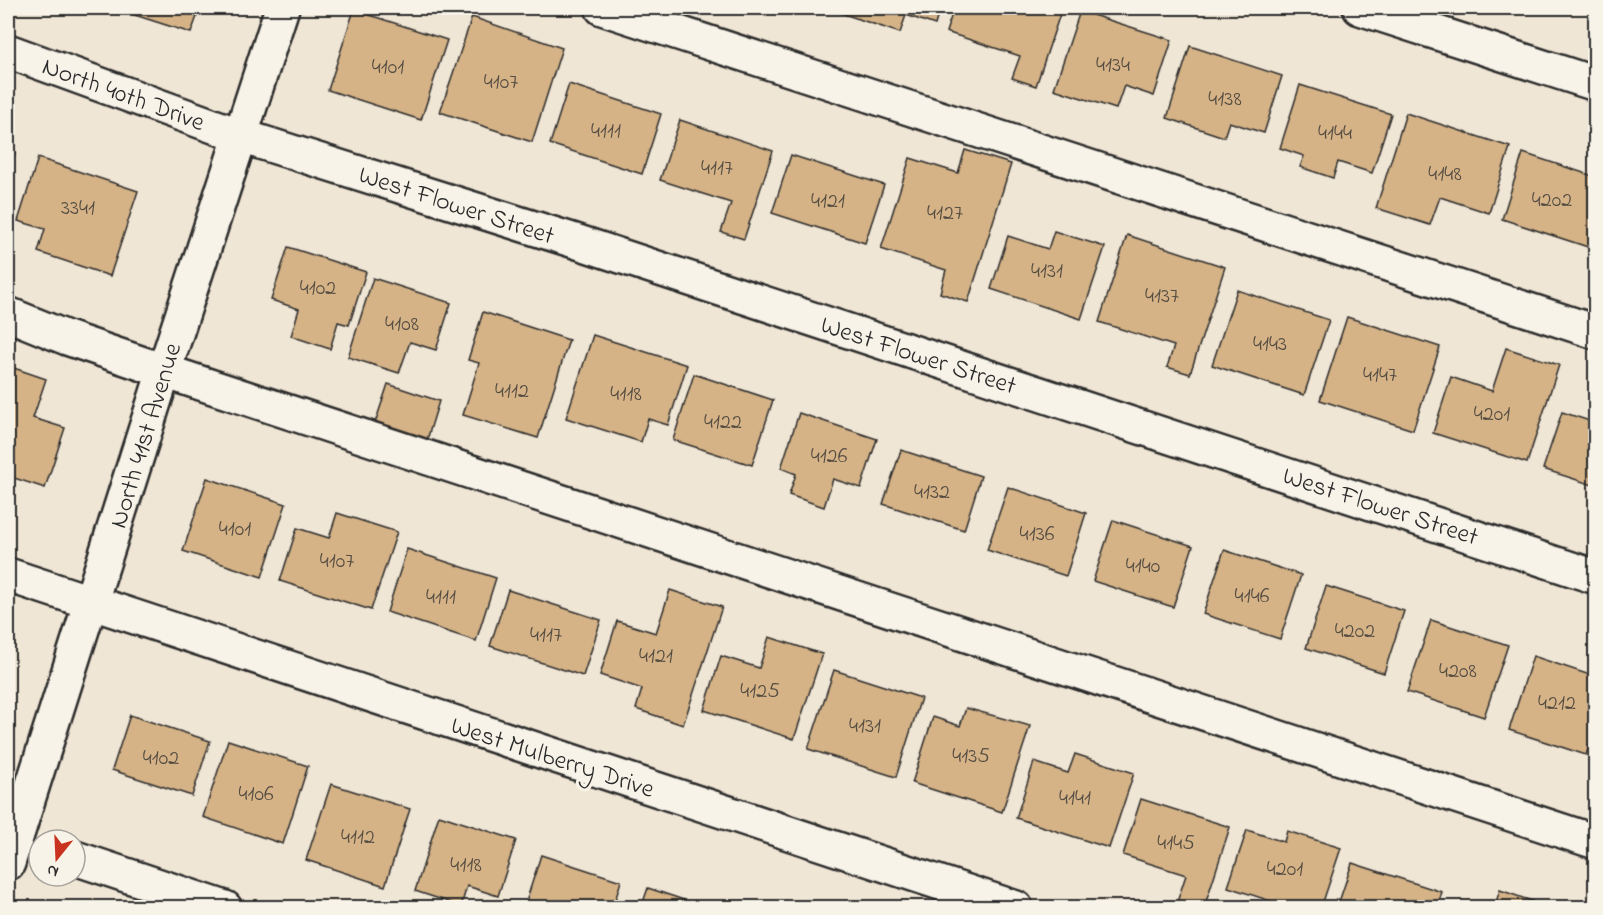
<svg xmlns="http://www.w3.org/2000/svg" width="1603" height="915" viewBox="0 0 1603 915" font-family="'Indie Flower',sans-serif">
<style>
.building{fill:#d5b387;stroke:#2b2b2b;stroke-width:1.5}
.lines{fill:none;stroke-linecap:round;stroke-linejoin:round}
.minor-casing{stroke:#2b2b2b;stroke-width:38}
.minor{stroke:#f7f3e8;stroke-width:33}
.labels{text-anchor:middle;stroke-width:6;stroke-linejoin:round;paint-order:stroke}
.number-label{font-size:22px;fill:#564d42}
.street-label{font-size:26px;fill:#2b2b2b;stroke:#f7f3e8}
</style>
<rect width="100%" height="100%" fill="#f0e6d5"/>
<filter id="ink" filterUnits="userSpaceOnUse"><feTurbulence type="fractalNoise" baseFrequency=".0167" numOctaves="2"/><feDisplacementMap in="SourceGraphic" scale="12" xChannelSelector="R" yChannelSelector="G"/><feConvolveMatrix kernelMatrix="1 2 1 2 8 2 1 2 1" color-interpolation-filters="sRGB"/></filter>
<g filter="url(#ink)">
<g class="building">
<polygon points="113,8 200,8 191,33"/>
<polygon points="837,8 940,8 935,25 906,15 900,33 835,11"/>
<polygon points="954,8 1062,8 1036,86 1012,78 1020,56 946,32"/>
<polygon points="354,10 447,40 421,120 328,90"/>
<polygon points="1080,11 1172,40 1154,96 1124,86 1116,109 1054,89"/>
<polygon points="472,17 562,48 532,142 440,112"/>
<polygon points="1190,46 1282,76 1264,133 1229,122 1224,137 1167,118"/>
<polygon points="569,84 661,114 642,174 550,144"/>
<polygon points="1300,85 1391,114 1372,173 1338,162 1333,178 1300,167 1304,156 1280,148"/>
<polygon points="1406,113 1510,147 1489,213 1440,197 1430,225 1376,208"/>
<polygon points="680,120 773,151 744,239 721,232 731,203 660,180"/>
<polygon points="965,150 1011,164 968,302 940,293 946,270 881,249 910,158 958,173"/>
<polygon points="8,151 15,153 8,176"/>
<polygon points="1523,153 1596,177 1596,235 1591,248 1502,219"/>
<polygon points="791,155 884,185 865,243 772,213"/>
<polygon points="38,158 138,191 110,276 38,252 45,229 18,221"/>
<polygon points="1054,231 1105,247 1081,319 991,289 1008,236 1048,249"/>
<polygon points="1127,235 1225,267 1190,374 1167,367 1174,346 1099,322"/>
<polygon points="288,247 366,272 349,325 338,322 330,349 291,336 299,309 271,300"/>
<polygon points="373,278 451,303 436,350 410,342 399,373 348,357"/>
<polygon points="1237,290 1329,320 1304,395 1212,365"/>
<polygon points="483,312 569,340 538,438 463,415 479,363 468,360"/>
<polygon points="1347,317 1440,347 1413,430 1320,400"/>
<polygon points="593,335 687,365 668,425 648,419 641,442 566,418"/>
<polygon points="1506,348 1559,365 1527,463 1433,433 1451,377 1492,391"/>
<polygon points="8,366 46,379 33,418 65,428 45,488 8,476"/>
<polygon points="694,374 773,400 752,465 673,440"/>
<polygon points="388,384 439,401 427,440 375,423"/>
<polygon points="1562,412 1596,423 1596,486 1543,469"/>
<polygon points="799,413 877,439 861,488 833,479 824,507 789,495 796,474 781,468"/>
<polygon points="901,450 981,476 964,530 883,504"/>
<polygon points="207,478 286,504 262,577 183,551"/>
<polygon points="1008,487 1086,513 1066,576 987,550"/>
<polygon points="337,513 397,532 371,610 280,581 297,528 329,538"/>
<polygon points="1113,520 1193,546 1173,607 1093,581"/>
<polygon points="407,549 496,578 476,641 387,612"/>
<polygon points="1224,550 1301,575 1280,639 1203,614"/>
<polygon points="1326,586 1404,611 1384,673 1306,648"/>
<polygon points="508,590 601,620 583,676 490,646"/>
<polygon points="670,590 722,607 683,725 636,709 642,689 600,675 617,621 656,633"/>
<polygon points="1431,620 1508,645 1484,717 1407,692"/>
<polygon points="769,637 822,654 794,739 704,710 721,656 759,668"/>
<polygon points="1533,656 1596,677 1596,726 1586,755 1509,730"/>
<polygon points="834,670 921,698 896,777 808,749"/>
<polygon points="966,708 1030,726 1002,812 912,783 933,717 960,726"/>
<polygon points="130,715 210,741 192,796 112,770"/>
<polygon points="228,740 308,766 283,844 203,817"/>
<polygon points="1075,754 1134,773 1109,848 1016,818 1034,762 1068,773"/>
<polygon points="331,784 410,809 385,886 306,860"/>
<polygon points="1141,799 1230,827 1204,908 1183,908 1176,905 1186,875 1123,855"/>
<polygon points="439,815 516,840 498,896 467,886 461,906 415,891"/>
<polygon points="1247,830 1284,842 1287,831 1341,848 1321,908 1292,908 1228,887"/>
<polygon points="541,855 621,881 613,908 524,908"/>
<polygon points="1352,863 1442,892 1437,908 1337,908"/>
<polygon points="648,888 708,908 641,908"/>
<polygon points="1500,890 1552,908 1494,908"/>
</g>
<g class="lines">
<g class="minor-casing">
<g id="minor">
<polyline points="602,8 1596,332"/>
<polyline points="1360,8 1596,84"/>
<polyline points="8,51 241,136 575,241 1596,577"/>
<polyline points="8,314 67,338 164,371 1596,842"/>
<polyline points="8,575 1016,908"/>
<polyline points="75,858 225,908"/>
<polyline points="8,863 164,371 282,8"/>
</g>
</g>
<use href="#minor" class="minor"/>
</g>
</g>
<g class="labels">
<g class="number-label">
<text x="1113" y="71">4134</text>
<text x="388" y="73">4101</text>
<text x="501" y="88">4107</text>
<text x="1225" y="105">4138</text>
<text x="606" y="137">4111</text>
<text x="1335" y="139">4144</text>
<text x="717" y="174">4117</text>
<text x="1445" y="180">4148</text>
<text x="1552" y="206">4202</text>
<text x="828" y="207">4121</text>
<text x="78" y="214">3341</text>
<text x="945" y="219">4127</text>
<text x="1047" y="277">4131</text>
<text x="318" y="294">4102</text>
<text x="1162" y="302">4137</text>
<text x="402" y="330">4108</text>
<text x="1270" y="350">4143</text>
<text x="1380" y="381">4147</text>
<text x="512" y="397">4112</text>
<text x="626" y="400">4118</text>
<text x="1492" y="420">4201</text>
<text x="723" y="428">4122</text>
<text x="829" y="462">4126</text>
<text x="932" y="498">4132</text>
<text x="235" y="535">4101</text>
<text x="1037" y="540">4136</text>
<text x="337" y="567">4107</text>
<text x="1143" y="572">4140</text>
<text x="1252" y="602">4146</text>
<text x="441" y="603">4111</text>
<text x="1355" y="637">4202</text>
<text x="546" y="641">4117</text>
<text x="656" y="662">4121</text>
<text x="1458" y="677">4208</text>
<text x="760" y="697">4125</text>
<text x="1557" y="709">4212</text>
<text x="865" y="732">4131</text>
<text x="971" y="762">4135</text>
<text x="161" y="764">4102</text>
<text x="256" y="800">4106</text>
<text x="1075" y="804">4141</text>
<text x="358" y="843">4112</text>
<text x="1176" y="849">4145</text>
<text x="466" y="871">4118</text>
<text x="1285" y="875">4201</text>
</g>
<g class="street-label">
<text transform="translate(124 93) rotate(20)" y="9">North 40th Drive</text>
<text transform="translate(457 204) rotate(18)" y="9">West Flower Street</text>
<text transform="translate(919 354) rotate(18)" y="9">West Flower Street</text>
<text transform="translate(144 435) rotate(-73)" y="9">North 41st Avenue</text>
<text transform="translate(1381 505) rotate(18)" y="9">West Flower Street</text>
<text transform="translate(553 756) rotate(18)" y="9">West Mulberry Drive</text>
</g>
</g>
<rect width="1603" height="915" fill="none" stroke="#f7f3e8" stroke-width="30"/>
<rect x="15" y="15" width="1573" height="885" fill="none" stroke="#2b2b2b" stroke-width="2" filter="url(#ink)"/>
<g transform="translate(57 858) rotate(198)"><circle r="28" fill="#f7f3e8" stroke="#a5a39c" stroke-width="1.5"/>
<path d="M0-4.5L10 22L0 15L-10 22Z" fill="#c8321e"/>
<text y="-9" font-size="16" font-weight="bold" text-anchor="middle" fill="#2b2b2b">N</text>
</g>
</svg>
